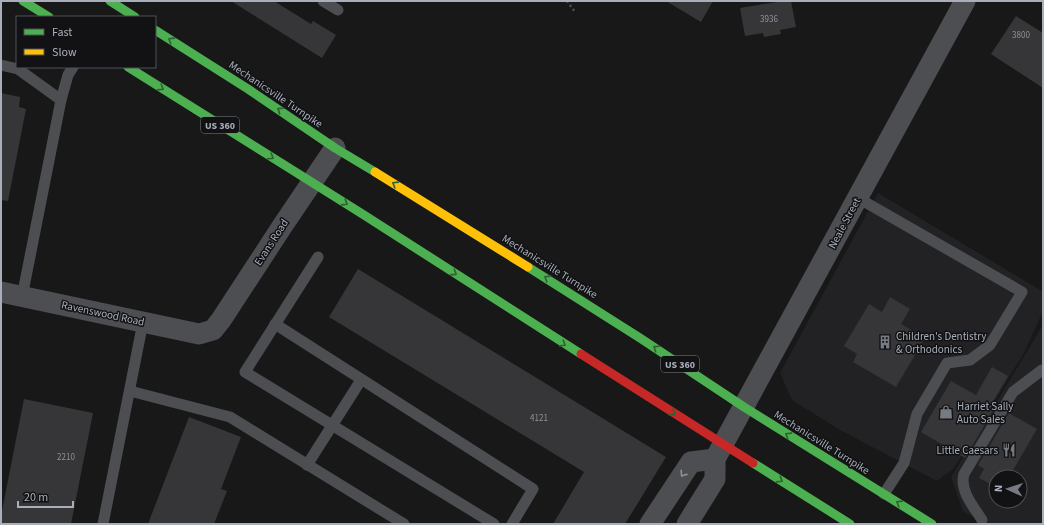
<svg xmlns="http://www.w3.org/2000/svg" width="1044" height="525" viewBox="0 0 1044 525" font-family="'Source Sans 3',sans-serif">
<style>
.built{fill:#222225;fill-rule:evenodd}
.building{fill:#363638}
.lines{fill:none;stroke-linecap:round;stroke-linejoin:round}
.path{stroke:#4e5053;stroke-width:2.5;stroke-dasharray:2 3;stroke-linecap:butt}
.lane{stroke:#4c4e52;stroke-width:11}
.street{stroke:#4c4e52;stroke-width:21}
.fast{stroke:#4caf50;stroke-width:9}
.slow{stroke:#ffc107;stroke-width:9}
.jam{stroke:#c62828;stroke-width:9}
.oneway{stroke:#2f6032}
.oneway2{stroke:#8c929c}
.labels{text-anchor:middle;stroke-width:3;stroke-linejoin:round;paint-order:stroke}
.number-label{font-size:9px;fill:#8c919a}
.shield{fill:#121215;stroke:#7b8089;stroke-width:1}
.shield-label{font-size:10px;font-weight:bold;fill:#a8afbb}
.street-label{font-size:11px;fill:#a8afbb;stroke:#121215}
.poi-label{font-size:11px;fill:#a8afbb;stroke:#121215;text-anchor:start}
</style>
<rect width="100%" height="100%" fill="#181819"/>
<g class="built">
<polygon points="878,193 1042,291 1043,311 1025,351 961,457 954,468 937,481 840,430 792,400 780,373"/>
<path d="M 1043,325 L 1043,524 L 986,524 L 963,511 L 951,477 ZM 996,477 L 1020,477 L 1020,501 L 996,501 Z"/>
</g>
<g class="building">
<polygon points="231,1 274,1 311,24 313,21 336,35 322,58"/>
<polygon points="666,1 713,1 701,22"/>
<polygon points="783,1 791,1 796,27 780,30 781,34 764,37 763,33 745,36 740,8"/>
<polygon points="1016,16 1043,33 1043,88 991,54"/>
<polygon points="1,93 20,97 19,107 26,109 8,201 1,200"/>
<polygon points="358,269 666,457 625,524 553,524 584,472 329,317"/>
<polygon points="890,297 910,309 901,324 925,338 896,387 853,362 857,354 844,346 869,304 882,312"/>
<polygon points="992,367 1008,376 992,403 996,406 965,458 921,432 951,381 976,395"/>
<polygon points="24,399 93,413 71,524 1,524 1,516"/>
<polygon points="1009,413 1037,429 1009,477 996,477 996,487 979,478 984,469 978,465"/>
<polygon points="189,417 241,437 221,489 227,491 214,524 148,524"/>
</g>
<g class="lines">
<polyline class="path" points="567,1 575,12"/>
<g class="lane">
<polyline points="323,1 338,10"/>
<polyline points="1,65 18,69 61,100"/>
<polyline points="858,198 1022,292 990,345 970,360 947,363 917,414 904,463 884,494"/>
<polyline points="318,257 245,372 494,524"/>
<polyline points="22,297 61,100 68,75 73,67"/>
<polyline points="275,324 533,489 512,524"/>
<polyline points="130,391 230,417 404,524"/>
<polyline points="307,465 361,380"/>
<path d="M 982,520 C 974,507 959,490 964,474 L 1013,392 L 1042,370"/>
<polyline points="103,524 143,322"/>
</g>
<g class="street">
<polyline points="1,292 199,334 213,330 221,320 283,225 335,148"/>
<polyline points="650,524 691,462 715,459"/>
<polyline points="687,524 715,479 715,459 965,1"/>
</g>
<g class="fast">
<polyline points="23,1 49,17"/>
<polyline points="110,1 135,17"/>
<polyline points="155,30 248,89 335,148 375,172"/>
<polyline points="128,67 364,215 581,354"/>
<polyline points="528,267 640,338 744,407 932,524"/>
<polyline points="753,463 850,524"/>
</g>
<polyline class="slow" points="375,172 528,267"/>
<polyline class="jam" points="581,354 753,463"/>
</g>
<defs><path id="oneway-chevron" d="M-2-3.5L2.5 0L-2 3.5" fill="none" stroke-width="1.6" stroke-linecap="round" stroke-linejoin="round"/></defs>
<g class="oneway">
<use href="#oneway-chevron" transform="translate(171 40) rotate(-148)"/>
<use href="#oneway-chevron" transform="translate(161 88) rotate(32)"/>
<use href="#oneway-chevron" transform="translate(280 110) rotate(-146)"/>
<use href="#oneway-chevron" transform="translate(271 157) rotate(32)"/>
<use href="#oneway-chevron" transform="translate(395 184) rotate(-148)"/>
<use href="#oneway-chevron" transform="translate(345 203) rotate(32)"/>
<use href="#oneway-chevron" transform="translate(454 273) rotate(33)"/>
<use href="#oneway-chevron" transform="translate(547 278) rotate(-148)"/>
<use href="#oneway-chevron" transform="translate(563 344) rotate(32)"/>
<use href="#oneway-chevron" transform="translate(656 348) rotate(-146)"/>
<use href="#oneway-chevron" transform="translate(673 413) rotate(32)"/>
<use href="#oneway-chevron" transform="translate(788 435) rotate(-148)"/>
<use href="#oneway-chevron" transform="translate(780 480) rotate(32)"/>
<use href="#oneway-chevron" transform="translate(899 503) rotate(-148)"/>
</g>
<use class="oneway2" href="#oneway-chevron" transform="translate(683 474) rotate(123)"/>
<defs>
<g id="building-bare" transform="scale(1.08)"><path d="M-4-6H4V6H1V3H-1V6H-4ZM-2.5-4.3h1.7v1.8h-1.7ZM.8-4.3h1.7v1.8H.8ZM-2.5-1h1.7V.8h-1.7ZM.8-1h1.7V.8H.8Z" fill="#767a82" stroke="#121215" stroke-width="2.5" paint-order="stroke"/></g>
<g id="shop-bare" transform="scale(1.08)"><path d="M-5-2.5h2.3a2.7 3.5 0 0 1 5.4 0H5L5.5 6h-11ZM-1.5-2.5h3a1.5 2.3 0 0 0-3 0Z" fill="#767a82" stroke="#121215" stroke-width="2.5" paint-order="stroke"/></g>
<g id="restaurant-bare" transform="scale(1.08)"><path d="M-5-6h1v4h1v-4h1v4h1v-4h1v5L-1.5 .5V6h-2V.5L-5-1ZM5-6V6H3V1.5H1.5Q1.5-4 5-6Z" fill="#767a82" stroke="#121215" stroke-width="2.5" paint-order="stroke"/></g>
</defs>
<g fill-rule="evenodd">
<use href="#building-bare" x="885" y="342"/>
<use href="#shop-bare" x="946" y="412"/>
<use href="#restaurant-bare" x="1009" y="450"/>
</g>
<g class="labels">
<g class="number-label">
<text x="769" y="22">3936</text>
<text x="1021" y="38">3800</text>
<text x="539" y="421">4121</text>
<text x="66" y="460">2210</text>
</g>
<g class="shield">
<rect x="201" y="117" width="38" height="16" rx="3"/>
<rect x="661" y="356" width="38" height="16" rx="3"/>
</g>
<g class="shield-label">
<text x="220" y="129">US 360</text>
<text x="680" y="368">US 360</text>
</g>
<g class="street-label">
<text transform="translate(276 94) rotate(34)" y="4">Mechanicsville Turnpike</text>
<text transform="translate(844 223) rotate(-62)" y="4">Neale Street</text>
<text transform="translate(271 242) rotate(-57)" y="4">Evans Road</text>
<text transform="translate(550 266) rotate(32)" y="4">Mechanicsville Turnpike</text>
<text transform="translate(103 313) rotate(12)" y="4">Ravenswood Road</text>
<text transform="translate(822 442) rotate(32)" y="4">Mechanicsville Turnpike</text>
</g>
<g class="poi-label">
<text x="896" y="340">Children's Dentistry<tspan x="896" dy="13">&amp; Orthodonics</tspan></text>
<text x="957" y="410">Harriet Sally<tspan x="957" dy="13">Auto Sales</tspan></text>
<text x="998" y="454" text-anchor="end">Little Caesars</text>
</g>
</g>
<rect width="1044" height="525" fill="none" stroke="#a8afbb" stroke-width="4"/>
<rect x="16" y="16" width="140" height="52" fill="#121215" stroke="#4e5157"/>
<rect x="24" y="29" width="20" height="6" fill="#4caf50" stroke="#4e5157"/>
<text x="52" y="36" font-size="12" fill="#a8afbb">Fast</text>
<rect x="24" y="49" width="20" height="6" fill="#ffc107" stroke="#4e5157"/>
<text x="52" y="56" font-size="12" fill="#a8afbb">Slow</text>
<g transform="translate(1008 489) rotate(273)"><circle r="19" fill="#121215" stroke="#4e5157"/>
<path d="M0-3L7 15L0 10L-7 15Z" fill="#767a82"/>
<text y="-6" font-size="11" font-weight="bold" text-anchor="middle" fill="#a8afbb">N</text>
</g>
<path d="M18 501v6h55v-6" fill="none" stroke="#a8afbb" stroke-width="2"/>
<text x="24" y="501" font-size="12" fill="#a8afbb" stroke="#121215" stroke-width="3" paint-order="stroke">20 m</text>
</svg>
